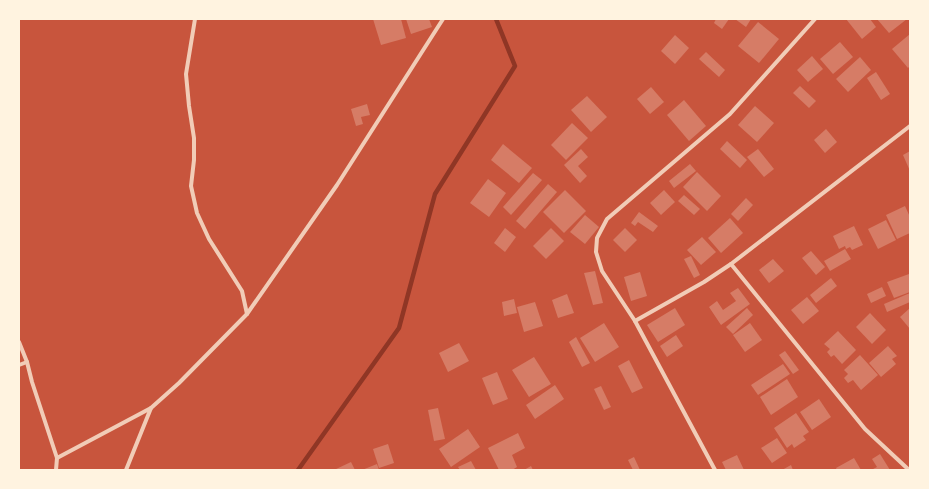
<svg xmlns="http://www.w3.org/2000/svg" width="929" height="489" viewBox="0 0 929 489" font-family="Raleway,sans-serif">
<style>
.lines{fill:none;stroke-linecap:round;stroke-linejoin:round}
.stream{stroke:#8f3625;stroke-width:4.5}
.building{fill:#d67c66}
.minor{stroke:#f1ccb7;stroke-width:4}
</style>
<rect width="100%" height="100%" fill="#c8553d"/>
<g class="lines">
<polyline class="stream" points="298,470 399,328 435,194 515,66 496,19"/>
</g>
<g class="building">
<polygon points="373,19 401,19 406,38 381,45"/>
<polygon points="406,19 429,19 432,27 411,34"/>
<polygon points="716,19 729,19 722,29 714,23"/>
<polygon points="735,19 751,19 746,27"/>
<polygon points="846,19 870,19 876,27 862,39"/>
<polygon points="877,19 907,19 889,33"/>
<polygon points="758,22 779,39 759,63 738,46"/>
<polygon points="910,34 910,66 908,68 892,49"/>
<polygon points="675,35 689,48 675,64 661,51"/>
<polygon points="840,42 853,57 833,74 820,59"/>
<polygon points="706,52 725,70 719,77 699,59"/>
<polygon points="812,56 823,69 808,82 797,70"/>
<polygon points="860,57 871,70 848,92 836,79"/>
<polygon points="876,72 890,94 881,100 867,78"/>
<polygon points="800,86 816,101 809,108 793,93"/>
<polygon points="651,87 664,102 650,114 637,99"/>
<polygon points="587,96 607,117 591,132 571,110"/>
<polygon points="684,100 706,126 689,141 667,115"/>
<polygon points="367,104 370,115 361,117 363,124 356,126 351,109"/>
<polygon points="755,106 774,123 757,142 738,125"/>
<polygon points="572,123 588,138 566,160 551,145"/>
<polygon points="826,129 837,142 825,153 814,140"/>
<polygon points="727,141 747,160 740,168 720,149"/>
<polygon points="503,144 532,168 519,183 491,160"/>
<polygon points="581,149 588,157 578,166 587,176 580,183 564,165"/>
<polygon points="758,149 774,169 764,177 747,157"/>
<polygon points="910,151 910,171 903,155"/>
<polygon points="690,164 696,171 674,188 669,181"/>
<polygon points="697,172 721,196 707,211 683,187"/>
<polygon points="533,173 542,180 511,215 503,207"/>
<polygon points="488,179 506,193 489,217 470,203"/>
<polygon points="548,184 557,192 525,229 516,221"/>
<polygon points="565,190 586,211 564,233 543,212"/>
<polygon points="664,190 675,202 661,215 650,203"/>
<polygon points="684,195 700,209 694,215 678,201"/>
<polygon points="746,198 753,205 738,221 731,214"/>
<polygon points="905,206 910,217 910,233 897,239 886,215"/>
<polygon points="639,212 658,226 653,232 638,222 635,226 631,223"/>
<polygon points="585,215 599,227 585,244 570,232"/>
<polygon points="730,218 743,233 721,253 708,238"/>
<polygon points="886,220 896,240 878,249 868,229"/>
<polygon points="854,226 863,245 852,250 850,247 846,249 845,246 839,249 833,236"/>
<polygon points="505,228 516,237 505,252 494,243"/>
<polygon points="551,228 564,241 546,259 533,246"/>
<polygon points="625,228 637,240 625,252 613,240"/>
<polygon points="702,237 716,252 701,265 687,250"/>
<polygon points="845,249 851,259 830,271 824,261"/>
<polygon points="811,251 825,267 816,275 802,258"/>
<polygon points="691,256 700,275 694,278 684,259"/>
<polygon points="773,259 784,271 769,283 759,270"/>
<polygon points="595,271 603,303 593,305 584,273"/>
<polygon points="640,272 647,296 631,301 624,277"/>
<polygon points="909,274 910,292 894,298 887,282"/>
<polygon points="831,278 837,286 816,303 810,295"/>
<polygon points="882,287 886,296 871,303 867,294"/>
<polygon points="738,288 750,304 721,325 709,307 717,301 723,310 736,301 730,293"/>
<polygon points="910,293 910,302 887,312 884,304"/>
<polygon points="567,294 574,313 558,318 552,300"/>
<polygon points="807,297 819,311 803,324 791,310"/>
<polygon points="514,299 517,313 504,316 502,302"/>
<polygon points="535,302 543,326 524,332 517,307"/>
<polygon points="675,308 685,325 658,342 647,325"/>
<polygon points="747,308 753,315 733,334 726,327"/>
<polygon points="910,308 910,329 900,317"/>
<polygon points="870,313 886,330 872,344 856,327"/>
<polygon points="604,323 619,347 595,362 580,338"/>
<polygon points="750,323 762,340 745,352 733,335"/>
<polygon points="838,331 856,350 842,364 834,355 831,357 827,352 830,349 824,344"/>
<polygon points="676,335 683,346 667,357 660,346"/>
<polygon points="576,337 590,363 582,367 569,342"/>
<polygon points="459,343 469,361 448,372 439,353"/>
<polygon points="888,346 897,356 892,359 896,364 881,377 869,363"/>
<polygon points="785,351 799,370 793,374 779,355"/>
<polygon points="860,355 878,375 861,390 853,380 848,383 844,378 848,374 844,370"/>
<polygon points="534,357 551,384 529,397 512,370"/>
<polygon points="629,360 643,388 632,393 618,366"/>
<polygon points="783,364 790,374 758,395 751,385"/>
<polygon points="497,372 508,399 493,405 482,378"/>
<polygon points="787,379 798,397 771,415 760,397"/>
<polygon points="555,385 564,399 535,419 526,405"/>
<polygon points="601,386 611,407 604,410 594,389"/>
<polygon points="819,399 831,417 812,430 800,412"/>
<polygon points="438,408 445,439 434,441 428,410"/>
<polygon points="796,413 809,432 803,436 806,440 794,448 792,444 787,448 774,428"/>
<polygon points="468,429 480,447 451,467 439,449"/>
<polygon points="518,433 525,448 512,455 517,467 512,470 499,470 488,448"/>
<polygon points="777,438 787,453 772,463 761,448"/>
<polygon points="388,444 394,463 379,468 373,449"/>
<polygon points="880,454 890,470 871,470 877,467 872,459"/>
<polygon points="737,455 744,470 726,470 722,462"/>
<polygon points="634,457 640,470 633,470 628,460"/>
<polygon points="854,458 861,470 837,470 836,468"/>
<polygon points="471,461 476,470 460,470 458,467"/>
<polygon points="351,462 355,470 334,470"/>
<polygon points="377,464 379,470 362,470"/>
<polygon points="791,465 793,470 782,470"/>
<polygon points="531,466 533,470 524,470"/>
</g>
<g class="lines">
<g class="minor">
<polyline points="195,19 186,74 189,106 194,138 194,160 191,186 197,213 209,239 242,291 247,314"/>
<polyline points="731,264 865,429 909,470"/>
<polyline points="635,321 704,282 731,264 910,126"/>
<polyline points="19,342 27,362 32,382 57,458"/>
<polyline points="19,365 27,362"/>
<polyline points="56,470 57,458 151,408 179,383 247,314 337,185 443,19"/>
<polyline points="126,470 151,408"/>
<polyline points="715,470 635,321 602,271 596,252 597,238 607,219 730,114 815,19"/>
</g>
</g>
<rect width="929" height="489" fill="none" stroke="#fff3e0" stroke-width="40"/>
</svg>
